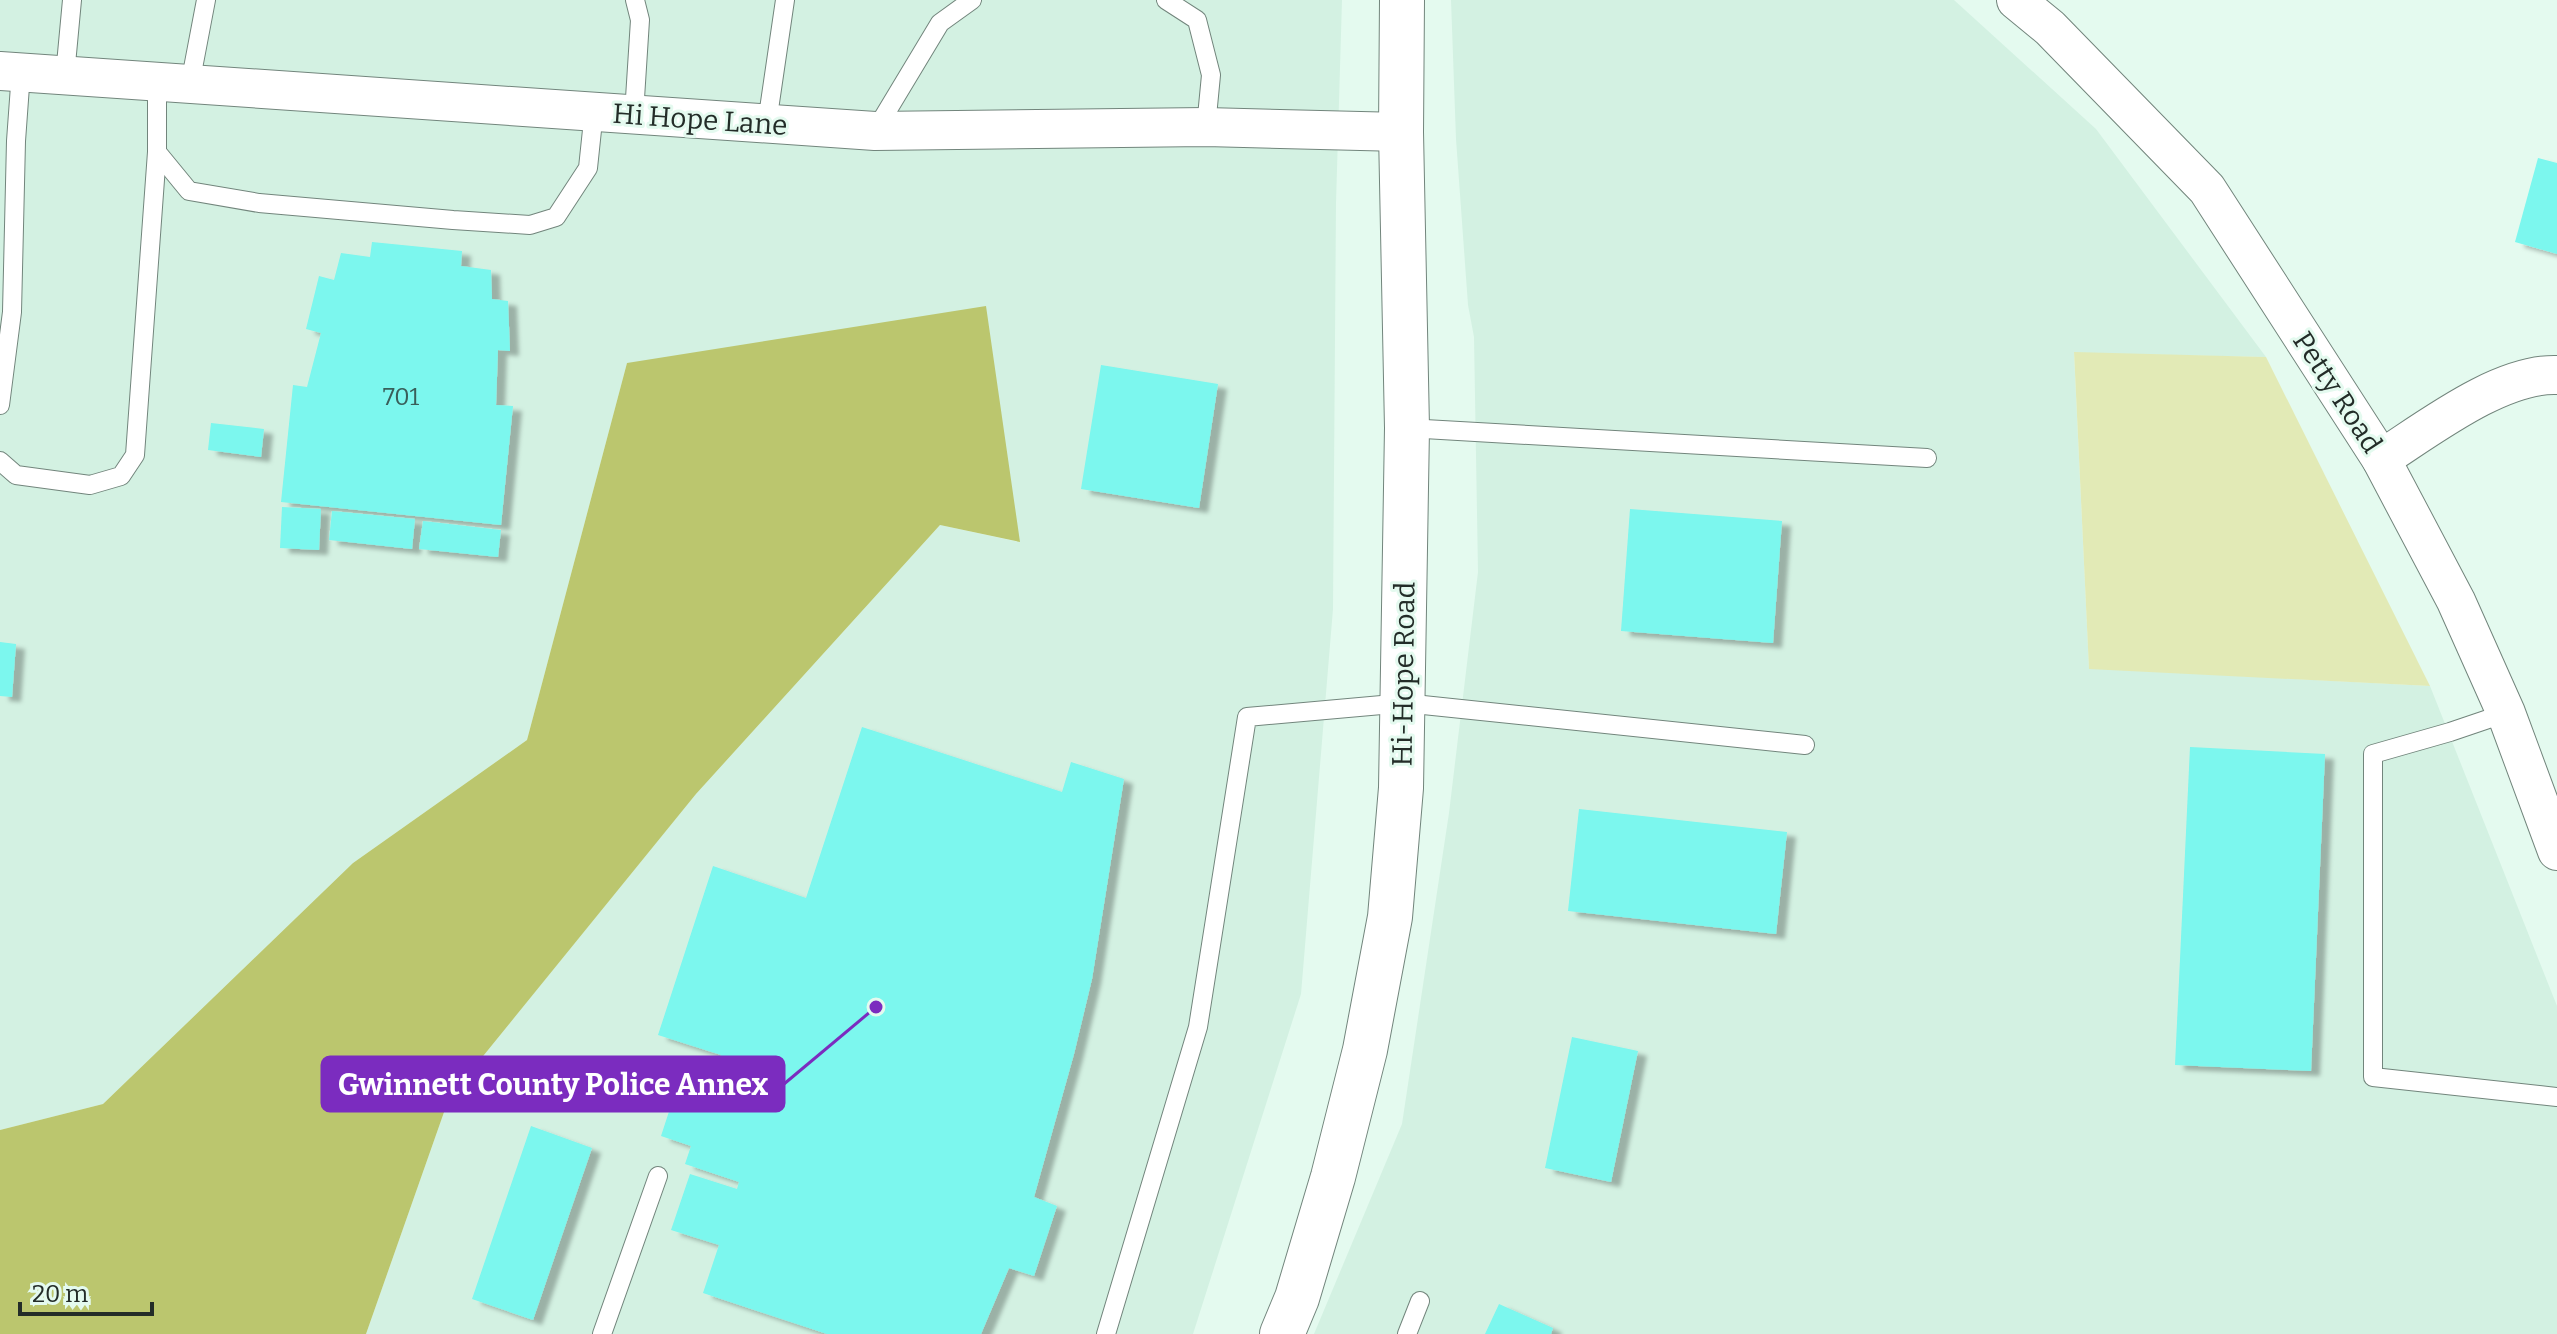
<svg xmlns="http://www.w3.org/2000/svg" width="2557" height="1334" viewBox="0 0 2557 1334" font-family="Bitter,serif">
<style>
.built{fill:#d3f1e2}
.green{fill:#e2eab6}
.forest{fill:#bbc66e}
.building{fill:#7bf7ee;filter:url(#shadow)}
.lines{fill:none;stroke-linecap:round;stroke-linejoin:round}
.lane-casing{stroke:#72857c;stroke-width:20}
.street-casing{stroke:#72857c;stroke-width:40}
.secondary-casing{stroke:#72857c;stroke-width:46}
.lane{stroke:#fff;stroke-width:18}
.street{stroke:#fff;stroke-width:38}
.secondary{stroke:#fff;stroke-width:44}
.labels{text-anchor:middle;stroke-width:6;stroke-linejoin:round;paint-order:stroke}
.number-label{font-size:24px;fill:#395f5a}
.street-label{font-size:28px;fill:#232c28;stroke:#e4faef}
.leader{fill:none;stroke:#7b2cbf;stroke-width:3}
.callout-dot{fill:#7b2cbf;stroke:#e4faef;stroke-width:3}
.callout{fill:#7b2cbf;stroke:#7b2cbf;stroke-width:3}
.callout-label{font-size:30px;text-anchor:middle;font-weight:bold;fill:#fff}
</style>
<defs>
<filter id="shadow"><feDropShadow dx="9" dy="5" stdDeviation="2" flood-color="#0004"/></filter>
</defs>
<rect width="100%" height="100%" fill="#e4faef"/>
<g class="built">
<polygon points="0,0 1342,0 1336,203 1333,609 1301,994 1193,1334 366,1334 449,1098 696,794 940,525 1019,542 627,363 527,740 353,863 103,1104 0,1130"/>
<polygon points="1451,0 1954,0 2096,129 2266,357 2074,353 2089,668 2430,686 2557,1006 2557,1334 1314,1334 1402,1124 1449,813 1478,572 1474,337 1468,305 1456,139"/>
</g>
<polygon class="green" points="2074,352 2266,357 2430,686 2089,669"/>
<polygon class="forest" points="986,306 1020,542 940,525 696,794 449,1098 366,1334 0,1334 0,1130 103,1104 353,863 527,740 627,363"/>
<g class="building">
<polygon points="2538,158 2557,163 2557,254 2515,242"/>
<polygon points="372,242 462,251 461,266 491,270 492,299 508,301 510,351 498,350 496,405 513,406 501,525 281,502 293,385 307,387 321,333 306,329 319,276 334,280 341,253 370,257"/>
<polygon points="1101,365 1218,384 1199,508 1081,489"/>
<polygon points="211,423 264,429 261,457 208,450"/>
<polygon points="282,507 321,509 319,550 280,548"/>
<polygon points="1630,509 1782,521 1773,643 1621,631"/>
<polygon points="332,511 415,519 412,549 329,540"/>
<polygon points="423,521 501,530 498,557 419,549"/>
<polygon points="0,642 16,644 12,697 0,696"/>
<polygon points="862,727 1062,792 1071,762 1124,779 1092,979 1074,1054 1034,1197 1057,1206 1034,1276 1009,1268 981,1334 827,1334 703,1293 719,1245 671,1230 690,1174 737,1189 739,1182 685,1164 691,1146 661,1136 678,1084 708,1094 721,1055 658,1035 713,866 806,898"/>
<polygon points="2190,747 2325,754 2311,1071 2175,1065"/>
<polygon points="1579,809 1787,832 1776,934 1568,911"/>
<polygon points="1572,1037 1638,1051 1611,1182 1545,1168"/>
<polygon points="531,1126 592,1148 533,1320 472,1299"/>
<polygon points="1499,1304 1553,1328 1551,1334 1485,1334"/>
</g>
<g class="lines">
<g class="lane-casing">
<g id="lane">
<polyline points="1166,0 1197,20 1211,75 1206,127"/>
<polyline points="65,75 72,0"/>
<polyline points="157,81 157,152 189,191 259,203 453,220 530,225 556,217 588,168 594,111"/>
<polyline points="190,84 206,0"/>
<polyline points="634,114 640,20 635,0"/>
<polyline points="767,123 785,0"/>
<polyline points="875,131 940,23 972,0"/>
<polyline points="0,405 12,312 16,141 21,72"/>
<polyline points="1407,428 1927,458"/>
<polyline points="0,461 16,475 90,485 121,476 135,455 157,152"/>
<polyline points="2506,713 2450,732 2373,754 2373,1077 2557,1097"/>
<polyline points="602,1334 658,1176"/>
<polyline points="1106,1334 1198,1027 1247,717 1404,703 1805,745"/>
<polyline points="1407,1334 1420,1301"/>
</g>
</g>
<g class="street-casing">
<g id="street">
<polyline points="2016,0 2050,28 2207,189 2381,459 2456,601 2506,713 2557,851"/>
<polyline points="0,71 875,131 1206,127 1401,132"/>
<path d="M 2381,459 C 2428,429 2500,373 2557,375"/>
</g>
</g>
<g class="secondary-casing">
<polyline id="secondary" points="1282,1334 1297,1298 1333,1177 1365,1050 1390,917 1401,788 1407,428 1401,132 1402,0"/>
</g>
<use href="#lane" class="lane"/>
<use href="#street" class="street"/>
<use href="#secondary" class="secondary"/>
</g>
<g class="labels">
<g class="number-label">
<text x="401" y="405">701</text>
</g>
<g class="street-label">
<text transform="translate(700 119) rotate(4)" y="10">Hi Hope Lane</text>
<text transform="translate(2338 392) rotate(57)" y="10">Petty Road</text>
<text transform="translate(1403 674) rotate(-89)" y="10">Hi-Hope Road</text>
</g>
</g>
<path class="leader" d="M876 1007L784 1084"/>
<circle class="callout-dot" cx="876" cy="1007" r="8"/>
<rect class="callout" x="322" y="1057" width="462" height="54" rx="8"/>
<g class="callout-label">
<text x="553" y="1095">Gwinnett County Police Annex</text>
</g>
<path d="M20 1302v12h132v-12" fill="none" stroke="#232c28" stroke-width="4"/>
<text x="32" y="1302" font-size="24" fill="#232c28" stroke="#e4faef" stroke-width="6" paint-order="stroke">20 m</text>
</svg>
